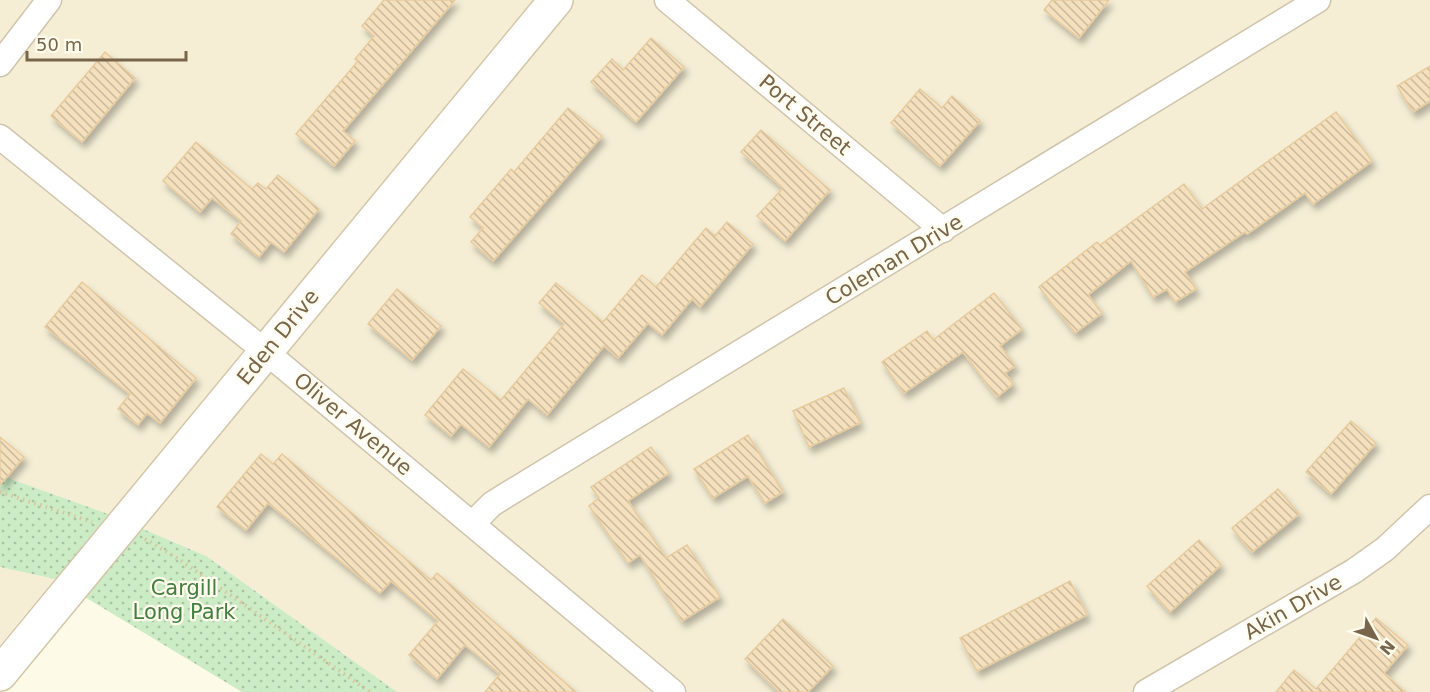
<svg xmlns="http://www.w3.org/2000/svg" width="1430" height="692" viewBox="0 0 1430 692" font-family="'DejaVu Sans',sans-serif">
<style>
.residential{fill:#f5eed5}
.park{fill:url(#park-dots)}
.building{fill:url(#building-back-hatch);stroke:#e7cb9d;stroke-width:1.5;filter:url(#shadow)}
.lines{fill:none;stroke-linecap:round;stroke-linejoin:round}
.street-casing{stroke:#cfc4ac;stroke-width:27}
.secondary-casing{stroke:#d3c6a9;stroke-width:36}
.path{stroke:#d9c4a0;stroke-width:4;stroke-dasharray:1.5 4.5;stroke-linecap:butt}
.street{stroke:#fff;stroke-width:24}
.secondary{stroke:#fff;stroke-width:33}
.labels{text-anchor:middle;stroke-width:4.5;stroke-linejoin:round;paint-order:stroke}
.street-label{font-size:21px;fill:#78654a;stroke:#fffcee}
.park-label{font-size:21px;fill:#447e41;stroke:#fffcee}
</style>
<defs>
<pattern id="park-dots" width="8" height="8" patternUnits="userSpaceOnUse" patternTransform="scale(1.5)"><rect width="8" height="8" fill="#cbecc4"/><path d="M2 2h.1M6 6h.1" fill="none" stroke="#aac3a1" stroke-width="1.8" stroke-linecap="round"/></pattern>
<pattern id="building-back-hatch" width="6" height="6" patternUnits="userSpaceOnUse" patternTransform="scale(1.5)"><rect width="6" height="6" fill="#f4e0bd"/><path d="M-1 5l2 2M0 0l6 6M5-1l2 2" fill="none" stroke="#cab99c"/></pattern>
<filter id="shadow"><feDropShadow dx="3.5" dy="6" stdDeviation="3" flood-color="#0004"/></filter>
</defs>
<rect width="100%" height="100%" fill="#fdfae7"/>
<g class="residential">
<polygon points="0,0 1430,0 1430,692 397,692 206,556 108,514 0,475"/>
<polygon points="0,567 55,579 0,645"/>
</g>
<polygon class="park" points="0,475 108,514 206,556 397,692 242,692 55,579 0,567"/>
<g class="building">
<polygon points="384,0 455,0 343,131 355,141 334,166 296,134 358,61 355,59 374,36 362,26"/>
<polygon points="1052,0 1109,0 1079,38 1044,10"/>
<polygon points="651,38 684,67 636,122 591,82 612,59 623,70"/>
<polygon points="105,52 135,78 82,142 51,116"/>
<polygon points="1430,66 1430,101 1413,112 1397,86"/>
<polygon points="920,89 942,108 952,96 980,121 940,166 891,123"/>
<polygon points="568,108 602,136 493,261 471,242 483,228 470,217 511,169 514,172"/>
<polygon points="1336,112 1372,161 1313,204 1305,193 1247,234 1245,232 1185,272 1196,289 1175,302 1167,289 1153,297 1131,261 1088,295 1102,313 1075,333 1039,287 1097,242 1100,245 1184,184 1202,209"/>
<polygon points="761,130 830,190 785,241 757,216 783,188 741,152"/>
<polygon points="196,142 252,189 258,183 266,189 278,175 319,209 284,252 271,242 259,257 231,234 241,221 212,198 200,212 163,181"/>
<polygon points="727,222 753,244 700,307 692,299 662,335 648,323 618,358 604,346 547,415 528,399 489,447 461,424 451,436 425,415 463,369 501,400 564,324 539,303 556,283 603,322 642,275 656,287 706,228 715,236"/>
<polygon points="82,282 196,378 160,423 147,413 138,425 118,409 130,394 45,327"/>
<polygon points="397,289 441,326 412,360 368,324"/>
<polygon points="994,293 1022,329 1000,346 1015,366 1005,373 1013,384 997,397 963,352 904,393 882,362 927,331 933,340"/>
<polygon points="844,388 860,423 809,447 793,411"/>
<polygon points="1351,421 1376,443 1331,494 1306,472"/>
<polygon points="748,435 783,492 765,503 748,476 713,498 694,469"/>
<polygon points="0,437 24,457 0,485"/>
<polygon points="651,447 669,473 628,501 666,558 687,545 720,597 682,621 640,555 628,563 589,506 599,498 591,487"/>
<polygon points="261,454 273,464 282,454 431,580 437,573 576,692 485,692 500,674 465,645 437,679 409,655 438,621 391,581 380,593 268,503 246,530 217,507"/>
<polygon points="1278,489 1299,514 1252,552 1232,528"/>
<polygon points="1199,540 1221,565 1170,612 1147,586"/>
<polygon points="1070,581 1087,615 977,671 960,638"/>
<polygon points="1376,618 1408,645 1384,673 1405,692 1276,692 1294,670 1316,689"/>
<polygon points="783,619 833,666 808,692 779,692 745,659"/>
</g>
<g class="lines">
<g class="street-casing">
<g id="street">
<polyline points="667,0 943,230"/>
<polyline points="0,64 49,0"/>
<polyline points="0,137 266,352 673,692"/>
<polyline points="473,523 492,504 508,494 1318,0"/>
<polyline points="1146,692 1354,571 1385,549 1430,507"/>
</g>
</g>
<g class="secondary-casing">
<polyline id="secondary" points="0,674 556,0"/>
</g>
<g class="path">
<polyline points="0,492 92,522"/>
<polyline points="145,539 177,558 370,692"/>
</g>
<use href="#street" class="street"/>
<use href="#secondary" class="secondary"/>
</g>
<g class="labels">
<g class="street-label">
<text transform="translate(805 115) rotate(40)" y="7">Port Street</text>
<text transform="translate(894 260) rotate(-31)" y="7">Coleman Drive</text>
<text transform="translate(278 337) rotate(-51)" y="7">Eden Drive</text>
<text transform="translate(353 424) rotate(40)" y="7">Oliver Avenue</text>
<text transform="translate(1293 607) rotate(-30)" y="7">Akin Drive</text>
</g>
<g class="park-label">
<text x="184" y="595">Cargill<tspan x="184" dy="24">Long Park</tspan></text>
</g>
</g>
<g transform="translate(1376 638) rotate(130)" stroke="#fffcee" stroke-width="4.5" paint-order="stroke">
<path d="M0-4.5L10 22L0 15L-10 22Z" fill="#78654a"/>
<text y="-9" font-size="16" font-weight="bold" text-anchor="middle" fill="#78654a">N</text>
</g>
<path d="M27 51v9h159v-9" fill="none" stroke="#78654a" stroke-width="3"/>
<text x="36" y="51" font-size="18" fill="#78654a" stroke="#fffcee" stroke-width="4.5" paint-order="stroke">50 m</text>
</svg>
